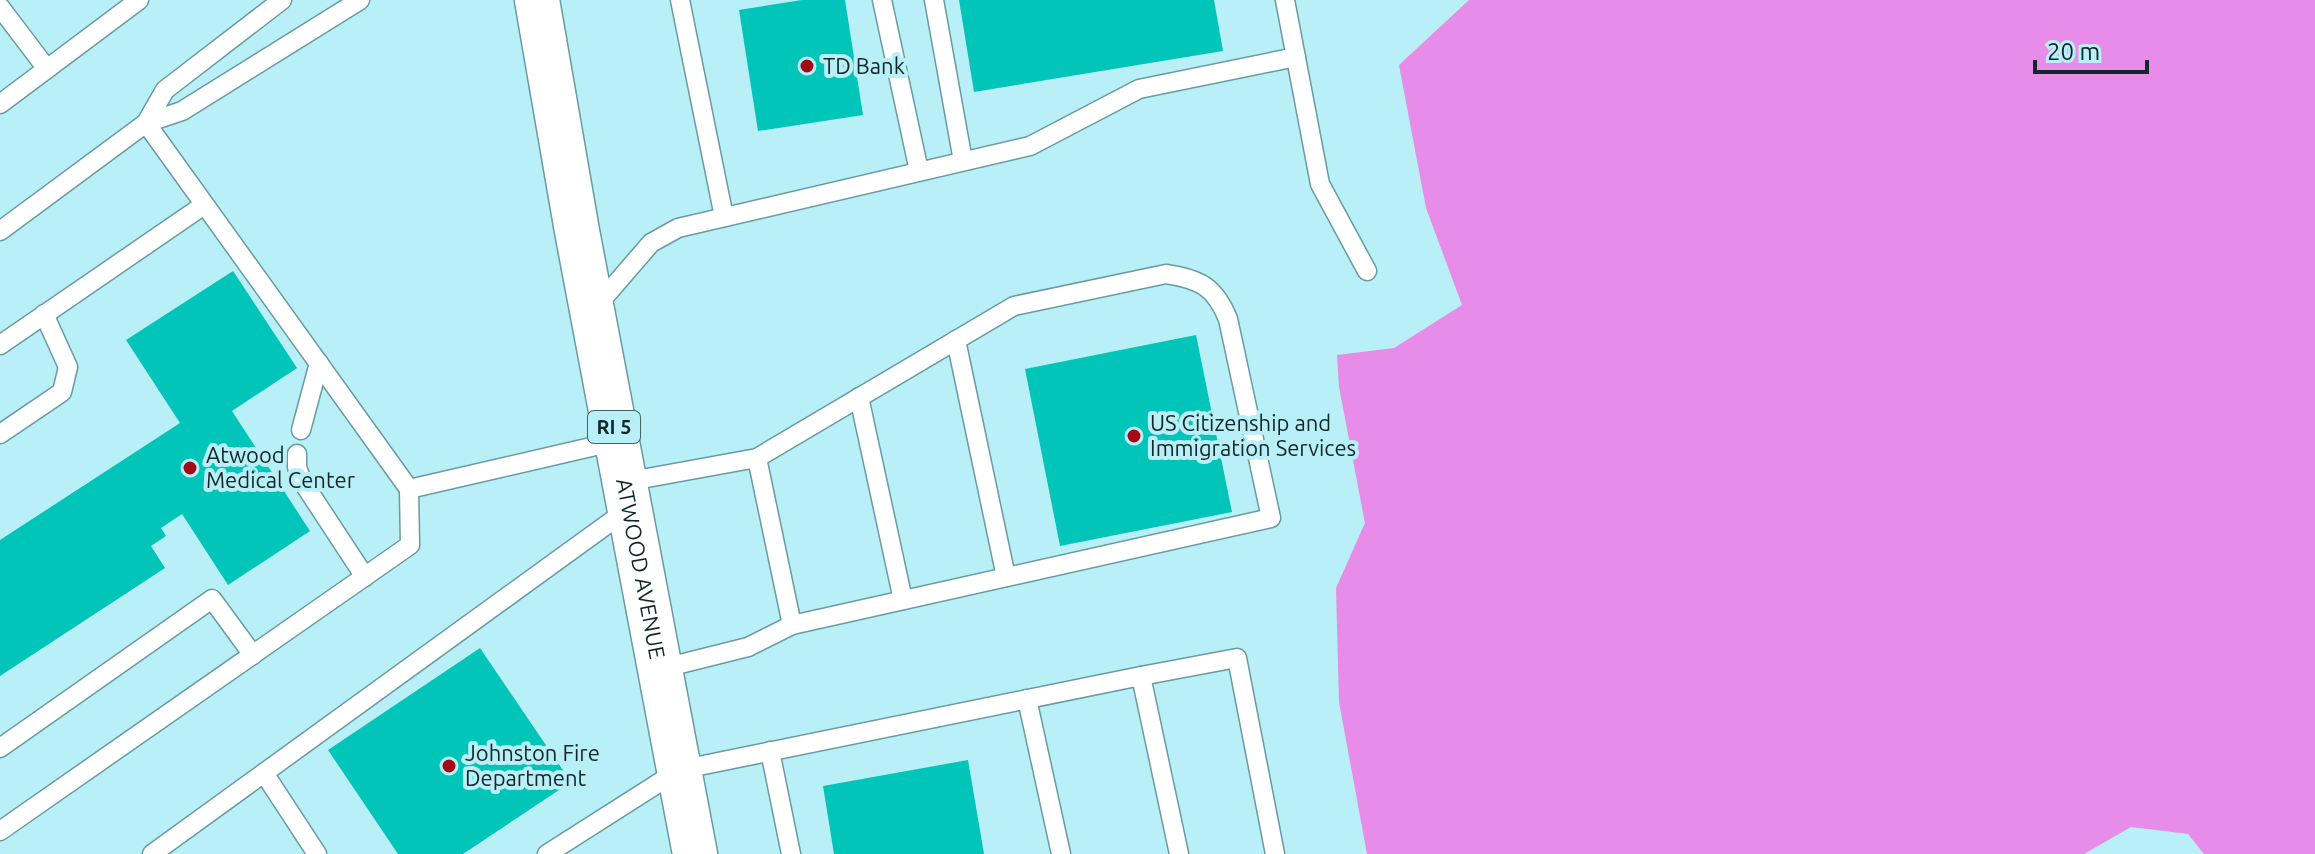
<svg xmlns="http://www.w3.org/2000/svg" width="2315" height="854" viewBox="0 0 2315 854" font-family="Ubuntu,sans-serif">
<style>
.forest{fill:#e88ce9}
.building{fill:#02c5b9}
.lines{fill:none;stroke-linecap:round;stroke-linejoin:round}
.lane-casing{stroke:#689ba2;stroke-width:21}
.primary-casing{stroke:#689ba2;stroke-width:47}
.lane{stroke:#fff;stroke-width:18}
.primary{stroke:#fff;stroke-width:44}
.poi-dot{fill:#a40a15;stroke:#b9eff6;stroke-width:3}
.labels{text-anchor:middle;stroke-width:8;stroke-linejoin:round;paint-order:stroke}
.shield{fill:#b9eff6;stroke:#446367;stroke-width:2}
.shield-label{font-size:20px;font-weight:bold;fill:#12272a}
.poi-label{font-size:22px;fill:#12272a;stroke:#b9eff6;text-anchor:start}
.street-label{font-size:22px;fill:#12272a;stroke:#b9eff6}
</style>
<rect width="100%" height="100%" fill="#b9eff6"/>
<polygon class="forest" points="1469,0 2315,0 2315,854 2204,854 2188,834 2131,827 2084,854 1367,854 1339,702 1336,588 1365,523 1339,387 1337,355 1394,348 1462,305 1426,208 1399,65"/>
<g class="building">
<polygon points="802,0 845,0 863,115 758,131 739,10"/>
<polygon points="959,0 1214,0 1223,51 974,92"/>
<polygon points="233,271 297,368 232,411 310,531 228,585 182,514 161,528 166,536 151,546 165,568 0,676 0,540 180,423 126,340"/>
<polygon points="1196,335 1232,512 1060,546 1025,369"/>
<polygon points="480,648 571,782 463,854 398,854 328,750"/>
<polygon points="968,760 984,854 834,854 823,786"/>
</g>
<g class="lines">
<g class="lane-casing">
<g id="lane">
<polyline points="680,0 724,217"/>
<polyline points="882,0 919,171"/>
<polyline points="934,0 963,161"/>
<polyline points="1285,0 1320,184 1367,271"/>
<polyline points="0,7 47,69"/>
<polyline points="0,104 139,0"/>
<polyline points="146,123 409,489 617,441"/>
<polyline points="146,123 165,90 282,0"/>
<polyline points="0,231 146,123 182,111 360,0"/>
<polyline points="595,308 651,243 678,228 1030,146 1139,89 1296,57"/>
<polyline points="956,340 1006,577"/>
<polyline points="0,345 204,205"/>
<polyline points="859,397 903,600"/>
<polyline points="301,430 319,363"/>
<polyline points="0,434 62,392 68,367 44,314"/>
<polyline points="297,454 297,467 302,481 365,577"/>
<polyline points="757,458 792,625"/>
<path d="M 625,482 L 757,458 L 1014,306 L 1166,274 C 1200,279 1215,287 1228,319 L 1271,518 L 792,625 L 748,647 L 660,669"/>
<polyline points="1141,676 1237,658 1275,854"/>
<polyline points="1027,699 1061,854"/>
<polyline points="0,748 212,599 253,655"/>
<polyline points="770,751 791,854"/>
<polyline points="264,773 317,854"/>
<polyline points="0,831 410,545 409,489"/>
<polyline points="152,854 627,510"/>
<polyline points="547,854 679,770 1141,676 1179,854"/>
</g>
</g>
<g class="primary-casing">
<g id="primary">
<path id="s1" d="M 537,0 L 577,231 L 695,854"/>
</g>
</g>
<use href="#lane" class="lane"/>
<use href="#primary" class="primary"/>
</g>
<g class="poi-dot">
<circle cx="807" cy="66" r="8"/>
<circle cx="1134" cy="436" r="8"/>
<circle cx="190" cy="468" r="8"/>
<circle cx="449" cy="766" r="8"/>
</g>
<g class="labels">
<rect class="shield" x="588" y="411" width="52" height="32" rx="6"/>
<g class="shield-label">
<text x="614" y="434">RI 5</text>
</g>
<g class="poi-label">
<text x="823" y="74">TD Bank</text>
<text x="1150" y="431">US Citizenship and<tspan x="1150" dy="25">Immigration Services</tspan></text>
<text x="206" y="463">Atwood<tspan x="206" dy="25">Medical Center</tspan></text>
<text x="465" y="761">Johnston Fire<tspan x="465" dy="25">Department</tspan></text>
</g>
<g class="street-label">
<text dy="8" stroke="none"><textPath href="#s1" startOffset="578">ATWOOD AVENUE</textPath></text>
</g>
</g>
<path d="M2035 60v12h112v-12" fill="none" stroke="#12272a" stroke-width="4"/>
<text x="2047" y="60" font-size="24" fill="#12272a" stroke="#b9eff6" stroke-width="6" paint-order="stroke">20 m</text>
</svg>
